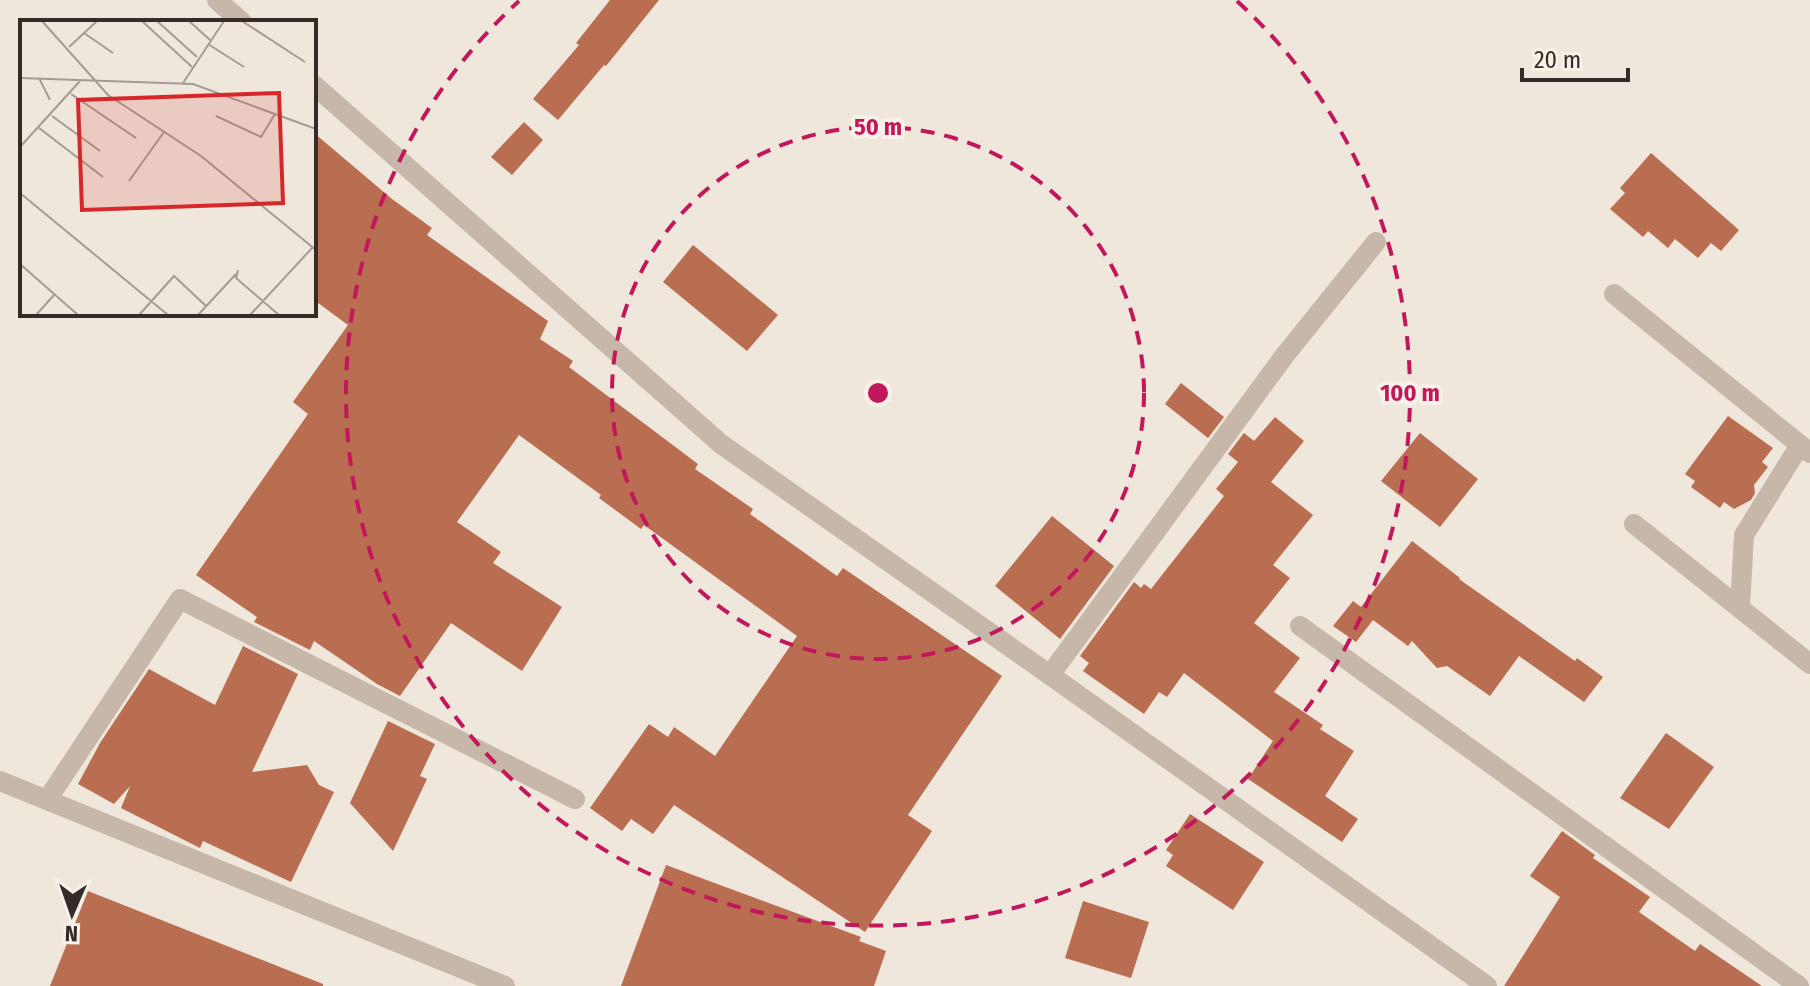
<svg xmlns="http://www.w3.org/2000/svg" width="1810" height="986" viewBox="0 0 1810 986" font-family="'Fira Sans Condensed',sans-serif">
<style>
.building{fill:#b96d51}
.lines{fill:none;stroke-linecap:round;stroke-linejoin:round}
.service{stroke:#c6b7a9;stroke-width:20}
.minor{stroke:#c6b7a9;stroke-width:20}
.tertiary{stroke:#c6b7a9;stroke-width:20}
.ring{fill:none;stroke:#c2185b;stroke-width:4;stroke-dasharray:14 10}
.inset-road{fill:none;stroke:#a49c94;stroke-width:2}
.view{fill:#d62828;fill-opacity:0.15;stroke:#d62828;stroke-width:4}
.inset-edge{fill:none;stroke:#342c28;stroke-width:4}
.centre{fill:#c2185b;stroke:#f7f1e8;stroke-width:4}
.ring-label{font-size:24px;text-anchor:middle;font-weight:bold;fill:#c2185b;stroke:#f7f1e8;stroke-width:8;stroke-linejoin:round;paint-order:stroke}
</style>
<rect width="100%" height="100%" fill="#efe7dc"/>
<g class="building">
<polygon points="610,0 659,0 606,66 604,65 558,120 533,99 579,45 576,43"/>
<polygon points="524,122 543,140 512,175 491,157"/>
<polygon points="314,133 392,199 432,228 427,235 548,321 540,339 573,361 569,367 698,464 695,469 753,509 750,514 837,576 843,568 1002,676 908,815 932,831 865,932 674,805 653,834 631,819 622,831 590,808 649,724 668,737 674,727 715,756 797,636 644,525 641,529 599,498 601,495 519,435 457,522 501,552 493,563 562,607 522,671 451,623 400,696 377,684 314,641 310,650 254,622 257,617 196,575 308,414 293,402 348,325 314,300"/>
<polygon points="1651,153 1739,230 1721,251 1711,243 1698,258 1675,239 1668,248 1648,231 1643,237 1610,209 1625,193 1620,188"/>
<polygon points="693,245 778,315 747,351 663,282"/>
<polygon points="1181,383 1224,417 1208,438 1165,404"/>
<polygon points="1728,416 1773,448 1762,462 1768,467 1754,485 1755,493 1751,500 1734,509 1724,502 1720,508 1691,487 1695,481 1685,474"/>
<polygon points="1275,417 1304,441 1271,482 1313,515 1273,565 1290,578 1254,623 1300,658 1274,692 1323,725 1320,729 1354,751 1325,796 1358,819 1342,842 1248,779 1273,741 1184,673 1167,697 1159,692 1144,714 1083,671 1089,663 1080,656 1134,582 1141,588 1144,584 1151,589 1224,496 1216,489 1238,462 1228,454 1244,433 1254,441"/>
<polygon points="1420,433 1478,479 1440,527 1381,481"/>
<polygon points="1052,516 1114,566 1060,639 995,586"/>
<polygon points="1412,541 1460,578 1459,579 1575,661 1577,658 1603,677 1584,702 1519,656 1490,696 1447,666 1437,668 1412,641 1408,646 1373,620 1356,642 1333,626 1353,601 1361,607"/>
<polygon points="243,646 298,674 252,772 307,765 319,785 334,792 291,882 203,841 200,848 121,808 130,786 114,804 78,784 100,743 149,669 215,705"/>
<polygon points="388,721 435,744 420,776 427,779 393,851 350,803"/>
<polygon points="1666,733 1714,767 1669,829 1620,798"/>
<polygon points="1190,814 1264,862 1233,910 1166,866 1173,855 1166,850"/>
<polygon points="1562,831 1595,855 1593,858 1650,897 1639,912 1695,951 1700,944 1762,986 1504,986 1560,897 1530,876"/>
<polygon points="666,865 861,937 859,941 886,951 874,986 621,986"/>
<polygon points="88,891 323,984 323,986 50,986"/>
<polygon points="1083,901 1149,922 1131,978 1065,958"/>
</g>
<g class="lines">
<g class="service">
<polyline points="1050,675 1285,355 1376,242"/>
<polyline points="47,800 180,599 575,799"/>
</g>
<g class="minor">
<polyline points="217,0 242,22"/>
<polyline points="314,85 721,444 1050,675 1487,986"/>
<polyline points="1614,294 1810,453"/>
<polyline points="1634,524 1810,664"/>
<polyline points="1740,608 1744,535 1800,445"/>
<polyline points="1300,626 1799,986"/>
</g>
<polyline class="tertiary" points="0,781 505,986"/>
</g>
<g class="ring">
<circle cx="878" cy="393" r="266"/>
<path d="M1237 1A532 532 0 1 1 519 1"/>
</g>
<g transform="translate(20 20)">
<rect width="296" height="296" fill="#efe7dc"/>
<path class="inset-road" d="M 22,1 L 88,75 L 181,136 L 296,230M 122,1 L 172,47M 137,1 L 177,37M 169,1 L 190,20M 222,1 L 285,42M 64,13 L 93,33M 188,24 L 224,47M 49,27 L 77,1M 0,58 L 173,64 L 296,109M 19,58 L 30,80M 163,63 L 204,1M 51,74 L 116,118M 32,96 L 80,131M 196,96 L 241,117 L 255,94M 19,108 L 83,157M 0,127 L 60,61M 109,161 L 144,112M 0,173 L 148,295M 0,244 L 58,295M 218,250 L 216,258 L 259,295M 16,295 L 34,275M 119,295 L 154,256 L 186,286M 178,295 L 216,254M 230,295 L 293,227"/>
<path class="view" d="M 259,73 L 263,183 L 62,190 L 58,80 Z"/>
<rect width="296" height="296" class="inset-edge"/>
</g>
<circle cx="878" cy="393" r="12" class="centre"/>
<g class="ring-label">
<text x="878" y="135">50 m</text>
<text x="1410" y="401">100 m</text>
</g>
<g transform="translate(72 914) rotate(182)" stroke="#f7f1e8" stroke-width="6" paint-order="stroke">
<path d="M0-6L14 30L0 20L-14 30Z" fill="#342c28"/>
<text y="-12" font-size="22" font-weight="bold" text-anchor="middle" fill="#342c28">N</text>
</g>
<path d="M1522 68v12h106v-12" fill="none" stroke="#342c28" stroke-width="4"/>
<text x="1534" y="68" font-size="24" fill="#342c28" stroke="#f7f1e8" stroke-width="6" paint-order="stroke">20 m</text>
</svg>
